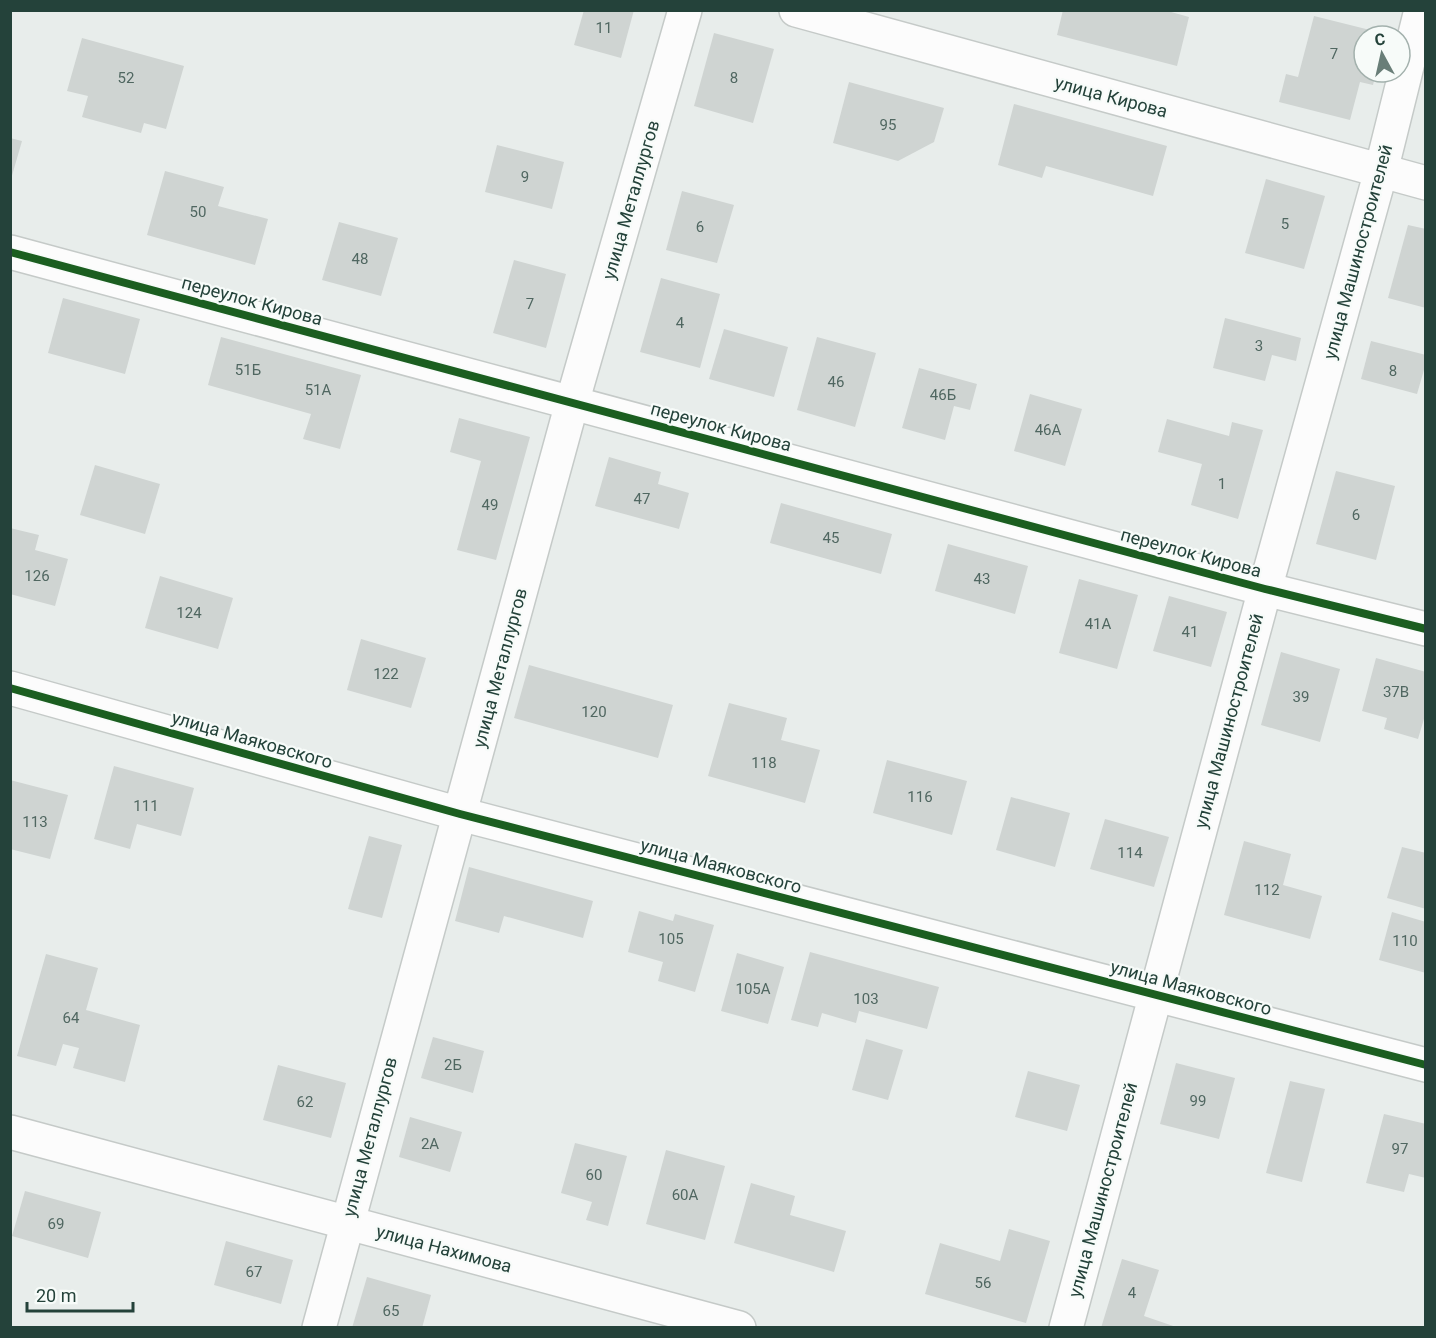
<svg xmlns="http://www.w3.org/2000/svg" width="1436" height="1338" viewBox="0 0 1436 1338" font-family="Roboto,sans-serif">
<style>
.building{fill:#cfd4d2}
.lines{fill:none;stroke-linecap:round;stroke-linejoin:round}
.street-casing{stroke:#c5cac8;stroke-width:36}
.street{stroke:#fcfcfc;stroke-width:33}
.cycleway-casing{stroke:#f7fbf9;stroke-width:11}
.cycleway{stroke:#1b5e20;stroke-width:8}
.labels{text-anchor:middle;stroke-width:4.5;stroke-linejoin:round;paint-order:stroke}
.number-label{font-size:15px;fill:#506761}
.street-label{font-size:18px;fill:#24423a;stroke:#f7fbf9}
</style>
<rect width="100%" height="100%" fill="#e8edeb"/>
<g class="building">
<polygon points="584,10 634,10 621,58 574,45"/>
<polygon points="1063,10 1164,10 1189,17 1177,66 1057,35"/>
<polygon points="1314,16 1390,35 1364,36 1364,72 1376,72 1373,85 1360,82 1350,120 1279,102 1286,74 1298,77"/>
<polygon points="714,33 774,49 753,123 694,106"/>
<polygon points="82,38 184,66 166,129 144,123 141,133 82,117 88,96 67,91"/>
<polygon points="849,82 944,108 934,142 898,161 833,143"/>
<polygon points="1014,104 1167,146 1153,196 1046,166 1042,178 998,165"/>
<polygon points="10,138 22,141 11,179 10,179"/>
<polygon points="497,145 564,162 552,209 485,192"/>
<polygon points="165,171 224,187 218,206 268,219 255,265 147,235"/>
<polygon points="1266,179 1325,196 1304,269 1245,253"/>
<polygon points="682,191 734,205 717,263 666,250"/>
<polygon points="339,222 398,238 381,296 322,280"/>
<polygon points="1408,225 1426,229 1426,308 1388,298"/>
<polygon points="514,260 566,274 546,348 493,333"/>
<polygon points="661,278 720,294 700,368 640,352"/>
<polygon points="63,298 140,319 125,374 48,353"/>
<polygon points="1225,318 1301,338 1296,361 1272,355 1265,381 1213,368"/>
<polygon points="724,329 788,347 774,397 709,379"/>
<polygon points="221,337 361,375 340,449 303,439 311,414 208,385"/>
<polygon points="817,337 876,353 855,427 797,410"/>
<polygon points="1371,341 1426,355 1426,363 1417,394 1361,379"/>
<polygon points="919,368 977,384 970,410 954,406 945,440 902,428"/>
<polygon points="1030,394 1082,409 1065,466 1014,451"/>
<polygon points="459,418 530,437 496,560 457,550 481,461 450,452"/>
<polygon points="1167,419 1229,436 1232,422 1263,430 1238,519 1191,505 1202,464 1158,452"/>
<polygon points="609,457 661,472 658,484 689,493 679,529 595,506"/>
<polygon points="95,465 160,484 145,534 80,515"/>
<polygon points="1336,471 1395,486 1376,560 1316,544"/>
<polygon points="781,503 892,534 881,574 770,543"/>
<polygon points="10,528 39,535 35,550 68,559 55,606 10,594"/>
<polygon points="948,544 1028,566 1015,614 935,591"/>
<polygon points="160,576 233,598 218,649 145,628"/>
<polygon points="1079,579 1138,595 1117,669 1059,653"/>
<polygon points="1169,596 1227,612 1211,667 1153,651"/>
<polygon points="361,639 426,658 411,708 347,690"/>
<polygon points="1281,652 1340,669 1320,742 1261,725"/>
<polygon points="1376,658 1426,672 1426,712 1418,739 1384,729 1387,718 1362,711"/>
<polygon points="529,665 673,705 658,758 514,718"/>
<polygon points="729,703 787,718 781,740 820,750 805,803 708,776"/>
<polygon points="887,760 967,781 952,835 873,813"/>
<polygon points="114,766 194,788 181,836 137,824 130,849 94,839"/>
<polygon points="10,780 68,795 50,859 10,849"/>
<polygon points="1011,797 1070,813 1055,867 996,850"/>
<polygon points="1105,819 1169,837 1154,887 1090,869"/>
<polygon points="369,836 402,845 382,918 348,909"/>
<polygon points="1244,841 1291,854 1283,885 1322,896 1310,939 1224,915"/>
<polygon points="1402,847 1426,853 1426,909 1387,898"/>
<polygon points="469,867 593,901 583,938 504,916 499,933 455,921"/>
<polygon points="639,911 673,921 675,914 714,925 695,992 658,981 663,962 628,952"/>
<polygon points="1392,912 1426,922 1426,973 1379,960"/>
<polygon points="810,952 939,987 927,1029 859,1011 856,1023 822,1013 818,1027 791,1020"/>
<polygon points="737,953 784,967 768,1024 721,1011"/>
<polygon points="46,954 98,968 86,1010 140,1025 125,1082 73,1068 79,1048 63,1044 56,1066 17,1056"/>
<polygon points="433,1037 484,1051 473,1093 421,1078"/>
<polygon points="866,1039 903,1050 888,1100 852,1090"/>
<polygon points="1176,1063 1235,1078 1219,1139 1160,1124"/>
<polygon points="278,1065 346,1083 331,1138 263,1120"/>
<polygon points="1028,1071 1080,1085 1067,1131 1015,1117"/>
<polygon points="1290,1081 1325,1089 1302,1182 1266,1173"/>
<polygon points="1384,1114 1426,1124 1426,1178 1409,1174 1404,1192 1366,1183"/>
<polygon points="410,1117 462,1132 450,1172 399,1157"/>
<polygon points="575,1143 627,1156 608,1226 586,1220 592,1202 561,1193"/>
<polygon points="666,1150 725,1166 705,1240 646,1224"/>
<polygon points="751,1183 795,1196 790,1215 846,1231 834,1272 734,1243"/>
<polygon points="25,1191 101,1212 88,1258 12,1236"/>
<polygon points="1009,1229 1050,1241 1026,1323 925,1294 940,1243 1000,1261"/>
<polygon points="226,1241 293,1260 281,1304 214,1285"/>
<polygon points="1122,1259 1159,1270 1144,1316 1179,1328 1101,1328"/>
<polygon points="367,1277 431,1295 422,1328 352,1328"/>
</g>
<g class="lines">
<g class="street-casing">
<g id="street">
<polyline points="796,10 1426,183"/>
<polyline points="10,252 1265,589 1426,629"/>
<polyline points="10,688 460,814 1426,1065"/>
<polyline points="10,1132 739,1328"/>
<polyline points="319,1328 572,403 685,10"/>
<polyline points="1066,1328 1265,589 1381,171 1421,10"/>
</g>
</g>
<use href="#street" class="street"/>
<g class="cycleway-casing">
<g id="cycleway">
<polyline points="10,252 1265,589 1426,629"/>
<polyline points="10,688 460,814 1426,1065"/>
</g>
</g>
<use href="#cycleway" class="cycleway"/>
</g>
<g class="labels">
<g class="number-label">
<text x="604" y="33">11</text>
<text x="1334" y="59">7</text>
<text x="126" y="83">52</text>
<text x="734" y="83">8</text>
<text x="888" y="130">95</text>
<text x="525" y="182">9</text>
<text x="198" y="217">50</text>
<text x="1285" y="229">5</text>
<text x="700" y="232">6</text>
<text x="360" y="264">48</text>
<text x="530" y="309">7</text>
<text x="680" y="328">4</text>
<text x="1259" y="351">3</text>
<text x="248" y="375">51Б</text>
<text x="1393" y="376">8</text>
<text x="836" y="387">46</text>
<text x="318" y="395">51А</text>
<text x="943" y="400">46Б</text>
<text x="1048" y="435">46А</text>
<text x="1222" y="489">1</text>
<text x="642" y="504">47</text>
<text x="490" y="510">49</text>
<text x="1356" y="520">6</text>
<text x="831" y="543">45</text>
<text x="37" y="581">126</text>
<text x="982" y="584">43</text>
<text x="189" y="618">124</text>
<text x="1098" y="629">41А</text>
<text x="1190" y="637">41</text>
<text x="386" y="679">122</text>
<text x="1396" y="697">37В</text>
<text x="1301" y="702">39</text>
<text x="594" y="717">120</text>
<text x="764" y="768">118</text>
<text x="920" y="802">116</text>
<text x="146" y="811">111</text>
<text x="35" y="827">113</text>
<text x="1130" y="858">114</text>
<text x="1267" y="895">112</text>
<text x="671" y="944">105</text>
<text x="1405" y="946">110</text>
<text x="753" y="994">105А</text>
<text x="866" y="1004">103</text>
<text x="71" y="1023">64</text>
<text x="453" y="1070">2Б</text>
<text x="1198" y="1106">99</text>
<text x="305" y="1107">62</text>
<text x="430" y="1149">2А</text>
<text x="1400" y="1154">97</text>
<text x="594" y="1180">60</text>
<text x="685" y="1200">60А</text>
<text x="56" y="1229">69</text>
<text x="254" y="1277">67</text>
<text x="983" y="1288">56</text>
<text x="1132" y="1298">4</text>
<text x="391" y="1316">65</text>
</g>
<g class="street-label">
<text transform="translate(1111 97) rotate(15)" y="6">улица Кирова</text>
<text transform="translate(631 200) rotate(-74)" y="6">улица Металлургов</text>
<text transform="translate(1358 252) rotate(-75)" y="6">улица Машиностроителей</text>
<text transform="translate(252 301) rotate(15)" y="6">переулок Кирова</text>
<text transform="translate(721 427) rotate(15)" y="6">переулок Кирова</text>
<text transform="translate(1191 553) rotate(15)" y="6">переулок Кирова</text>
<text transform="translate(500 668) rotate(-75)" y="6">улица Металлургов</text>
<text transform="translate(1229 721) rotate(-75)" y="6">улица Машиностроителей</text>
<text transform="translate(252 740) rotate(16)" y="6">улица Маяковского</text>
<text transform="translate(721 866) rotate(15)" y="6">улица Маяковского</text>
<text transform="translate(1191 988) rotate(15)" y="6">улица Маяковского</text>
<text transform="translate(370 1137) rotate(-75)" y="6">улица Металлургов</text>
<text transform="translate(1103 1190) rotate(-75)" y="6">улица Машиностроителей</text>
<text transform="translate(444 1249) rotate(15)" y="6">улица Нахимова</text>
</g>
</g>
<rect width="1436" height="1338" fill="none" stroke="#24423a" stroke-width="24"/>
<g transform="translate(1382 54) rotate(352)"><circle r="28" fill="#f7fbf9" stroke="#a3b1ad" stroke-width="1.5"/>
<path d="M0-4.5L10 22L0 15L-10 22Z" fill="#697e78"/>
<text y="-9" font-size="16" font-weight="bold" text-anchor="middle" fill="#24423a">С</text>
</g>
<path d="M27 1302v9h106v-9" fill="none" stroke="#24423a" stroke-width="3"/>
<text x="36" y="1302" font-size="18" fill="#24423a" stroke="#f7fbf9" stroke-width="4.5" paint-order="stroke">20 m</text>
</svg>
